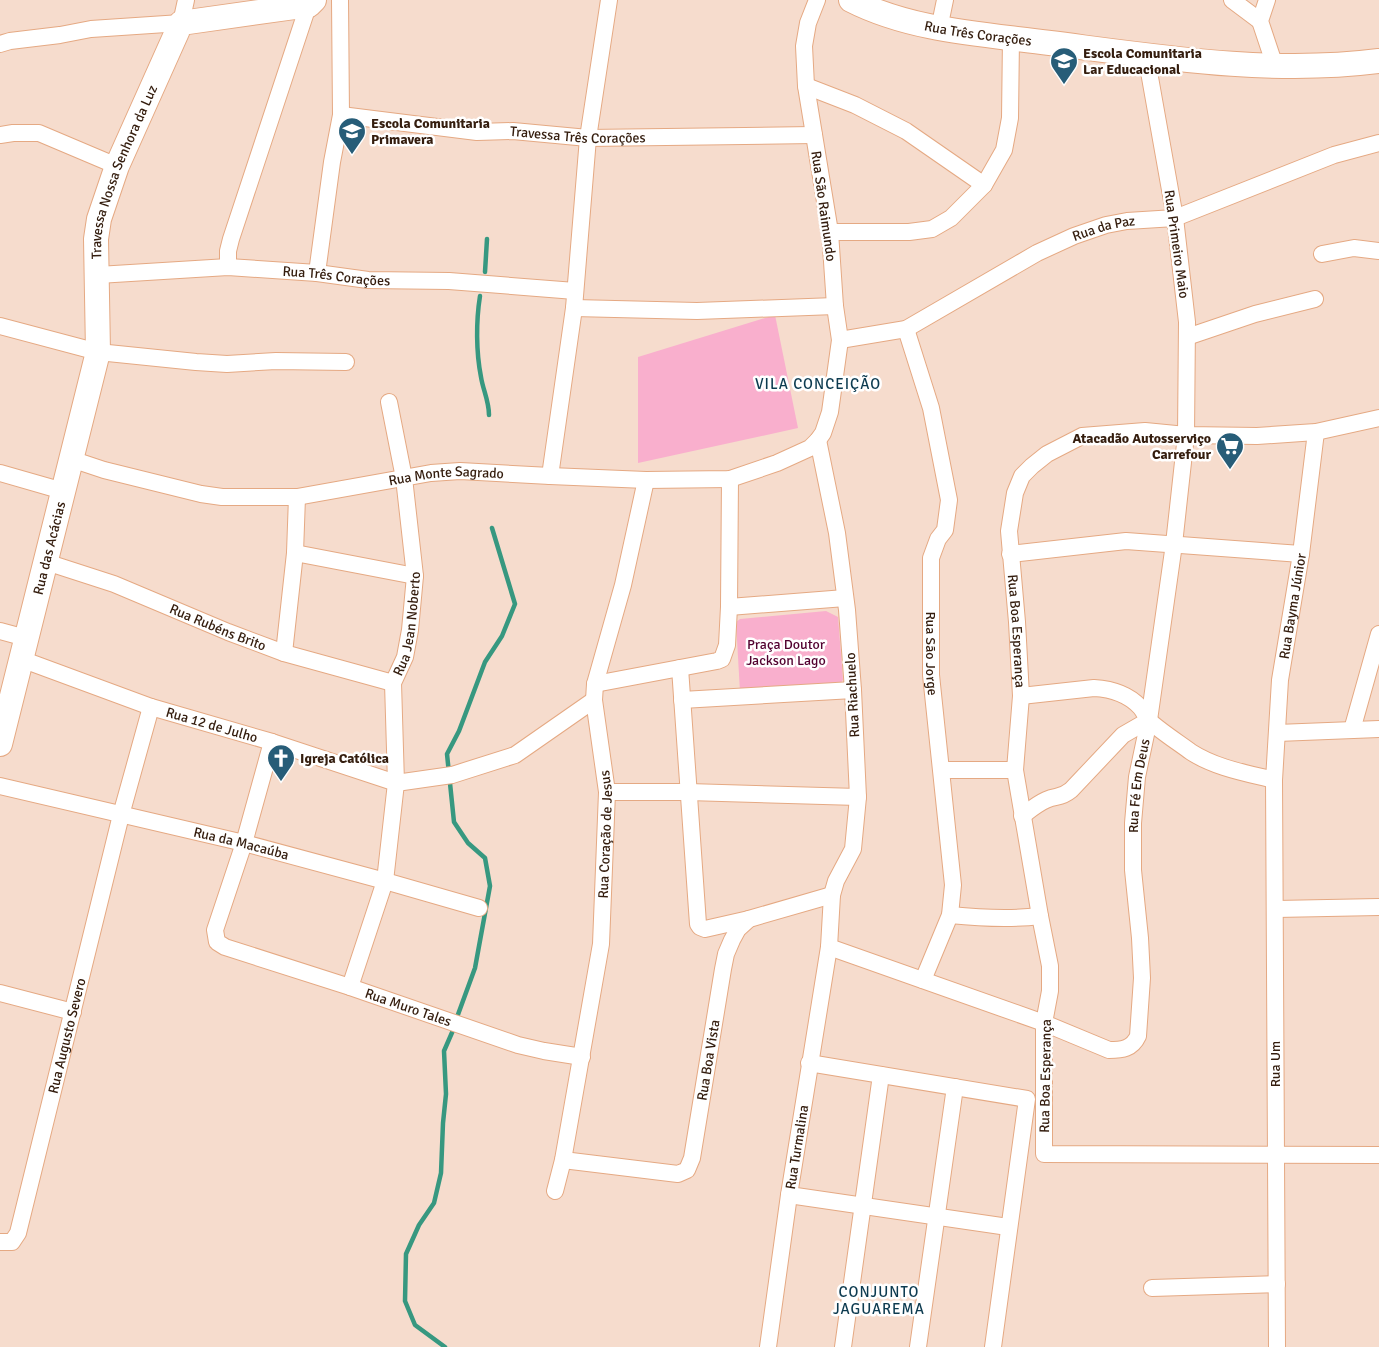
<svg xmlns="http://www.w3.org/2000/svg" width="1379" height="1347" viewBox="0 0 1379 1347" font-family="Signika,sans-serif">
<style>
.green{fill:#f9afcd}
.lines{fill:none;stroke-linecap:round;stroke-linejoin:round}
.stream{stroke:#379880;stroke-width:4.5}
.street-casing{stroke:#e5a983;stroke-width:18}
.secondary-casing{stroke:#e5a983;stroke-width:26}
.street{stroke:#fff;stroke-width:16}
.secondary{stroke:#fff;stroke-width:24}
.labels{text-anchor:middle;stroke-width:5;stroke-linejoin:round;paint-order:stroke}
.street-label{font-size:14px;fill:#341d0e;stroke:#fff}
.poi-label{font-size:14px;font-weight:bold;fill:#341d0e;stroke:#fff;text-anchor:start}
.park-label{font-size:14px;fill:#52002f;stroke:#fff}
.neighbourhood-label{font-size:15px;letter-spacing:1px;fill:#0d3b50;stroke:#fff}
</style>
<rect width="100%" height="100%" fill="#f6dccd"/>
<g class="green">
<polygon points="775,315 798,428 638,463 638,357"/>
<polygon points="826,611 838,617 843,680 837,687 740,692 736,622 740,619"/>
</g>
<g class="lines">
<g class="stream">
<polyline points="485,272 487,239"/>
<path d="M 480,296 C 476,321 476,352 481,377 C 483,390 489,401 489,415"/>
<polyline points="456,1020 475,968 490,886 485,858 468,843 454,822 447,754 459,731 485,662 502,636 515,604 492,528"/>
<polyline points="445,1347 415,1325 405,1301 406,1254 419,1225 434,1203 441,1173 443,1123 446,1094 444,1051 454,1028"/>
</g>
<g class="street-casing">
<g id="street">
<polyline points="1232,0 1260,21"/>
<polyline points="1267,0 1260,21 1275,66"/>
<polyline points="939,29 945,0"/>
<polyline points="0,44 10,41 60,35 91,29 181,23 186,0"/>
<polyline points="806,86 855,105 906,131 984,185"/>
<path id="s1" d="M 341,115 L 477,132 L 513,131 L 588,138 L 814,135"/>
<polyline points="0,135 13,133 39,133 117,166"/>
<polyline points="830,232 909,232 932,229 951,218 984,185 1004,150 1010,118 1011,38"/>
<polyline points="1322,254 1354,248 1379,251"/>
<polyline points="228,267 228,251 231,239 310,0"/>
<polyline points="317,273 332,162 341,115 340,0"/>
<path id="s2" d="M 98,275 L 228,267 L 317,273 L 368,280 L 449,281 L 575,291"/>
<polyline points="574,308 697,311 835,306"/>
<polyline points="0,326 98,352 196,362 227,364 276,361 346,362"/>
<path id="s3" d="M 906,329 L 931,408 L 949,500 L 945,530 L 938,539 L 931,558 L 931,675 L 953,885 L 950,915 L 923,980"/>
<polyline points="1187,337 1255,314 1315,299"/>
<path id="s4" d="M 840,340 L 906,329 L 1037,253 L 1074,236 L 1106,225 L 1127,221 L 1175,218 L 1334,155 L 1379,143"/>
<path id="s5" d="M 1379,418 L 1316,432 L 1257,436 L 1186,435 L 1145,431 L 1082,436 L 1047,454 L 1032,466 L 1022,476 L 1015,493 L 1009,531 L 1017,622 L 1021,696 L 1015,770 L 1040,916 L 1050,966 L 1050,991 L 1044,1023 L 1044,1154 L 1379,1155"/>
<path id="s6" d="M 71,459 L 104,470 L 201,494 L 222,497 L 297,497 L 431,473 L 460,471 L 550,476 L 646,480 L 730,479 L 777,463 L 810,448 L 818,440 L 823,433 L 830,412 L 840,340 L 835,306 L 830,232 L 806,86 L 804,46 L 808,23 L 817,0"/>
<polyline points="0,473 63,491"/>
<polyline points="550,476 574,308 588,138 609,0"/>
<polyline points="295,553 415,576"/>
<polyline points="1010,554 1126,541 1301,554"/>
<path id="s7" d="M 46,562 L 114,584 L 228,632 L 284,653 L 393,683"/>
<polyline points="729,607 845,598"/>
<polyline points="0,631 26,638"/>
<polyline points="284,653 295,553 297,497"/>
<path id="s8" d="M 21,659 L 151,707 L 272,742 L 396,783 L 452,775 L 515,755 L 594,700"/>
<polyline points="680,668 698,924 700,927 705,929 749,919"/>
<polyline points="595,684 717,661 722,659 727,645 729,607 730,479"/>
<path d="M 1021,696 L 1094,688 C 1111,689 1128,694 1140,707 C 1143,710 1145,715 1148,719 C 1154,727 1182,745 1191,752 C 1216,768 1246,773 1274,780"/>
<polyline points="682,700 853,690"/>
<polyline points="1352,730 1379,634"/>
<polyline points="1277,733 1379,729"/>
<path id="s9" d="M 272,742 L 244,843 L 215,930 L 217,942 L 225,947 L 350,987 L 518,1045 L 544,1051 L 582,1057"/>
<polyline points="942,770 1015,770"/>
<path id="s10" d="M 0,786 L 244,843 L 385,881 L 479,908"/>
<polyline points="607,792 688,792 858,797"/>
<path d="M 1022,816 C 1030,810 1037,804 1046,800 C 1057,795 1060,799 1071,790 L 1123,735 L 1149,720"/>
<polyline points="1276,909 1379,907"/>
<path d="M 950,915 C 980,918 1009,920 1040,916"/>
<path id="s11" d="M 829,947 L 1044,1023 L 1109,1050 C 1122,1050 1132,1049 1138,1036 L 1142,978 L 1140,938 L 1133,870 L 1133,823 L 1137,777 L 1149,720 L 1174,544 L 1186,435 L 1187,322 L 1175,218 L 1146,55"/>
<path id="s12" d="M 350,987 L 385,881 L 396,783 L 393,683 L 405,657 L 410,630 L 415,576 L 404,478 L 389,402"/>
<polyline points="0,993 73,1012"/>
<polyline points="809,1063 1027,1099 993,1347"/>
<path id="s13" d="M 563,1160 L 678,1174 L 687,1170 L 692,1158 L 723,969 L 726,954 L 732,940 L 738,929 L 749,919 L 832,895"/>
<path id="s14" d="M 555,1191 L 563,1160 L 601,944 L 607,792 L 594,700 L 595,684 L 623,585 L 646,480"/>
<polyline points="789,1195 1008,1227"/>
<path id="s15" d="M 0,1242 L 12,1242 L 18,1233 L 121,815 L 151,707"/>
<polyline points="1152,1288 1277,1284"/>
<path id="s16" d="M 768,1347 L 789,1195 L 829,947 L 832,895 L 836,881 L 853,849 L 858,797 L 853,690 L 847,610 L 837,533 L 818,440"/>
<polyline points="843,1347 881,1075"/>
<polyline points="918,1347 955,1087"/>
<path id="s17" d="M 1277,1347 L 1274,780 L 1280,680 L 1301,554 L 1316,432"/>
</g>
</g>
<g class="secondary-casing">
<g id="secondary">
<path id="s18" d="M 851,0 C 912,31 983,34 1050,43 C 1159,57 1270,75 1379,61"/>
<path id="s19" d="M 0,744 L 98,352 L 96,239 L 99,219 L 117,166 L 181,23 L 309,5 L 314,0"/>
</g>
</g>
<use href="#street" class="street"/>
<use href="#secondary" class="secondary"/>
</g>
<defs>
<g id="school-pin" transform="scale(1.4375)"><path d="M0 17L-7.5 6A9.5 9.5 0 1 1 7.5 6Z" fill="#275d78" stroke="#fff"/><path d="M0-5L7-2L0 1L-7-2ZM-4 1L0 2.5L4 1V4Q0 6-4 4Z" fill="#fff"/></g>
<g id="supermarket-pin" transform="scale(1.4375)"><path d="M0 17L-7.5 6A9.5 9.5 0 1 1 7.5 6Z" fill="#275d78" stroke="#fff"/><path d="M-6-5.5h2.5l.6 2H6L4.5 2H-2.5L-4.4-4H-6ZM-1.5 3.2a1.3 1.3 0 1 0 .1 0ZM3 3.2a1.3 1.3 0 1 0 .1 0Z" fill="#fff"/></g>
<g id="church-pin" transform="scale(1.4375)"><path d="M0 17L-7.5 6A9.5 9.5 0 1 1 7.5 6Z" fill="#275d78" stroke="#fff"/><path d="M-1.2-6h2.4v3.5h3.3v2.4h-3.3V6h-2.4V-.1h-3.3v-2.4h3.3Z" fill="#fff"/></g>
</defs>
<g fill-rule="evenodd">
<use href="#school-pin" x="1064" y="61"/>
<use href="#school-pin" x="352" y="131"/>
<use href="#supermarket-pin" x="1230" y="446"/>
<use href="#church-pin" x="281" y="758"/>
</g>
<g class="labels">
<g class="street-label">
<text dy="5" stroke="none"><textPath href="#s18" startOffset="132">Rua Três Corações</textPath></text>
<text dy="5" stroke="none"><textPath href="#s1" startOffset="238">Travessa Três Corações</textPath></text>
<text dy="5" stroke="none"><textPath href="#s19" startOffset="589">Travessa Nossa Senhora da Luz</textPath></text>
<text transform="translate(824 206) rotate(82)" y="5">Rua São Raimundo</text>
<text dy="5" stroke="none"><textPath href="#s4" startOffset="290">Rua da Paz</textPath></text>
<text transform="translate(1177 244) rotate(82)" y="5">Rua Primeiro Maio</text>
<text dy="5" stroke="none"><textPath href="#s2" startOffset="239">Rua Três Corações</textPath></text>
<text dy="5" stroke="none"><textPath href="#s6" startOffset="382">Rua Monte Sagrado</textPath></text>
<text dy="5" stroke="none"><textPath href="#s19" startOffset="202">Rua das Acácias</textPath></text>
<text dy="5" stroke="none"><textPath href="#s17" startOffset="742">Rua Bayma Júnior</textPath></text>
<text dy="5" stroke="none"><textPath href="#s12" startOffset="372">Rua Jean Noberto</textPath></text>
<text dy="5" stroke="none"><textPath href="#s7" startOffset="184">Rua Rubéns Brito</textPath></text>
<text dy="5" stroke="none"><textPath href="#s5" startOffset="529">Rua Boa Esperança</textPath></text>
<text dy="5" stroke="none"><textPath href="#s3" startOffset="334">Rua São Jorge</textPath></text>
<text transform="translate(852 695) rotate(-93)" y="5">Rua Riachuelo</text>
<text dy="5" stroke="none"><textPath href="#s8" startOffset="202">Rua 12 de Julho</textPath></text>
<text dy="5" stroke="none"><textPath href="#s11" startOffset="584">Rua Fé Em Deus</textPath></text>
<text dy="5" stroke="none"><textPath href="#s14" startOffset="361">Rua Coração de Jesus</textPath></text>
<text dy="5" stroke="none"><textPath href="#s10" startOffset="248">Rua da Macaúba</textPath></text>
<text dy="5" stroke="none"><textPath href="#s9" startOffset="411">Rua Muro Tales</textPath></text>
<text dy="5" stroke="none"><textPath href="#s15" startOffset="226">Rua Augusto Severo</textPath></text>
<text dy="5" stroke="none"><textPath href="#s13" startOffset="238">Rua Boa Vista</textPath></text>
<text transform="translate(1275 1064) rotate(-90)" y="5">Rua Um</text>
<text transform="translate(1045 1076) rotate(-89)" y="5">Rua Boa Esperança</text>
<text dy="5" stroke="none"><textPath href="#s16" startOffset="202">Rua Turmalina</textPath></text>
</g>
<g class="poi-label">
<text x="1083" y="58">Escola Comunitaria<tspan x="1083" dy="16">Lar Educacional</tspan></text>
<text x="371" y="128">Escola Comunitaria<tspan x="371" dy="16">Primavera</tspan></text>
<text x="1211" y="443" text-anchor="end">Atacadão Autosserviço<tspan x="1211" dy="16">Carrefour</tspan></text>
<text x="300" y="763">Igreja Católica</text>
</g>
<g class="park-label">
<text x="786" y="649">Praça Doutor<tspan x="786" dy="16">Jackson Lago</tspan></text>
</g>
<g class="neighbourhood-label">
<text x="818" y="389">VILA CONCEIÇÃO</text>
<text x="879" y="1297">CONJUNTO<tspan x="879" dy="17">JAGUAREMA</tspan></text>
</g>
</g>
</svg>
